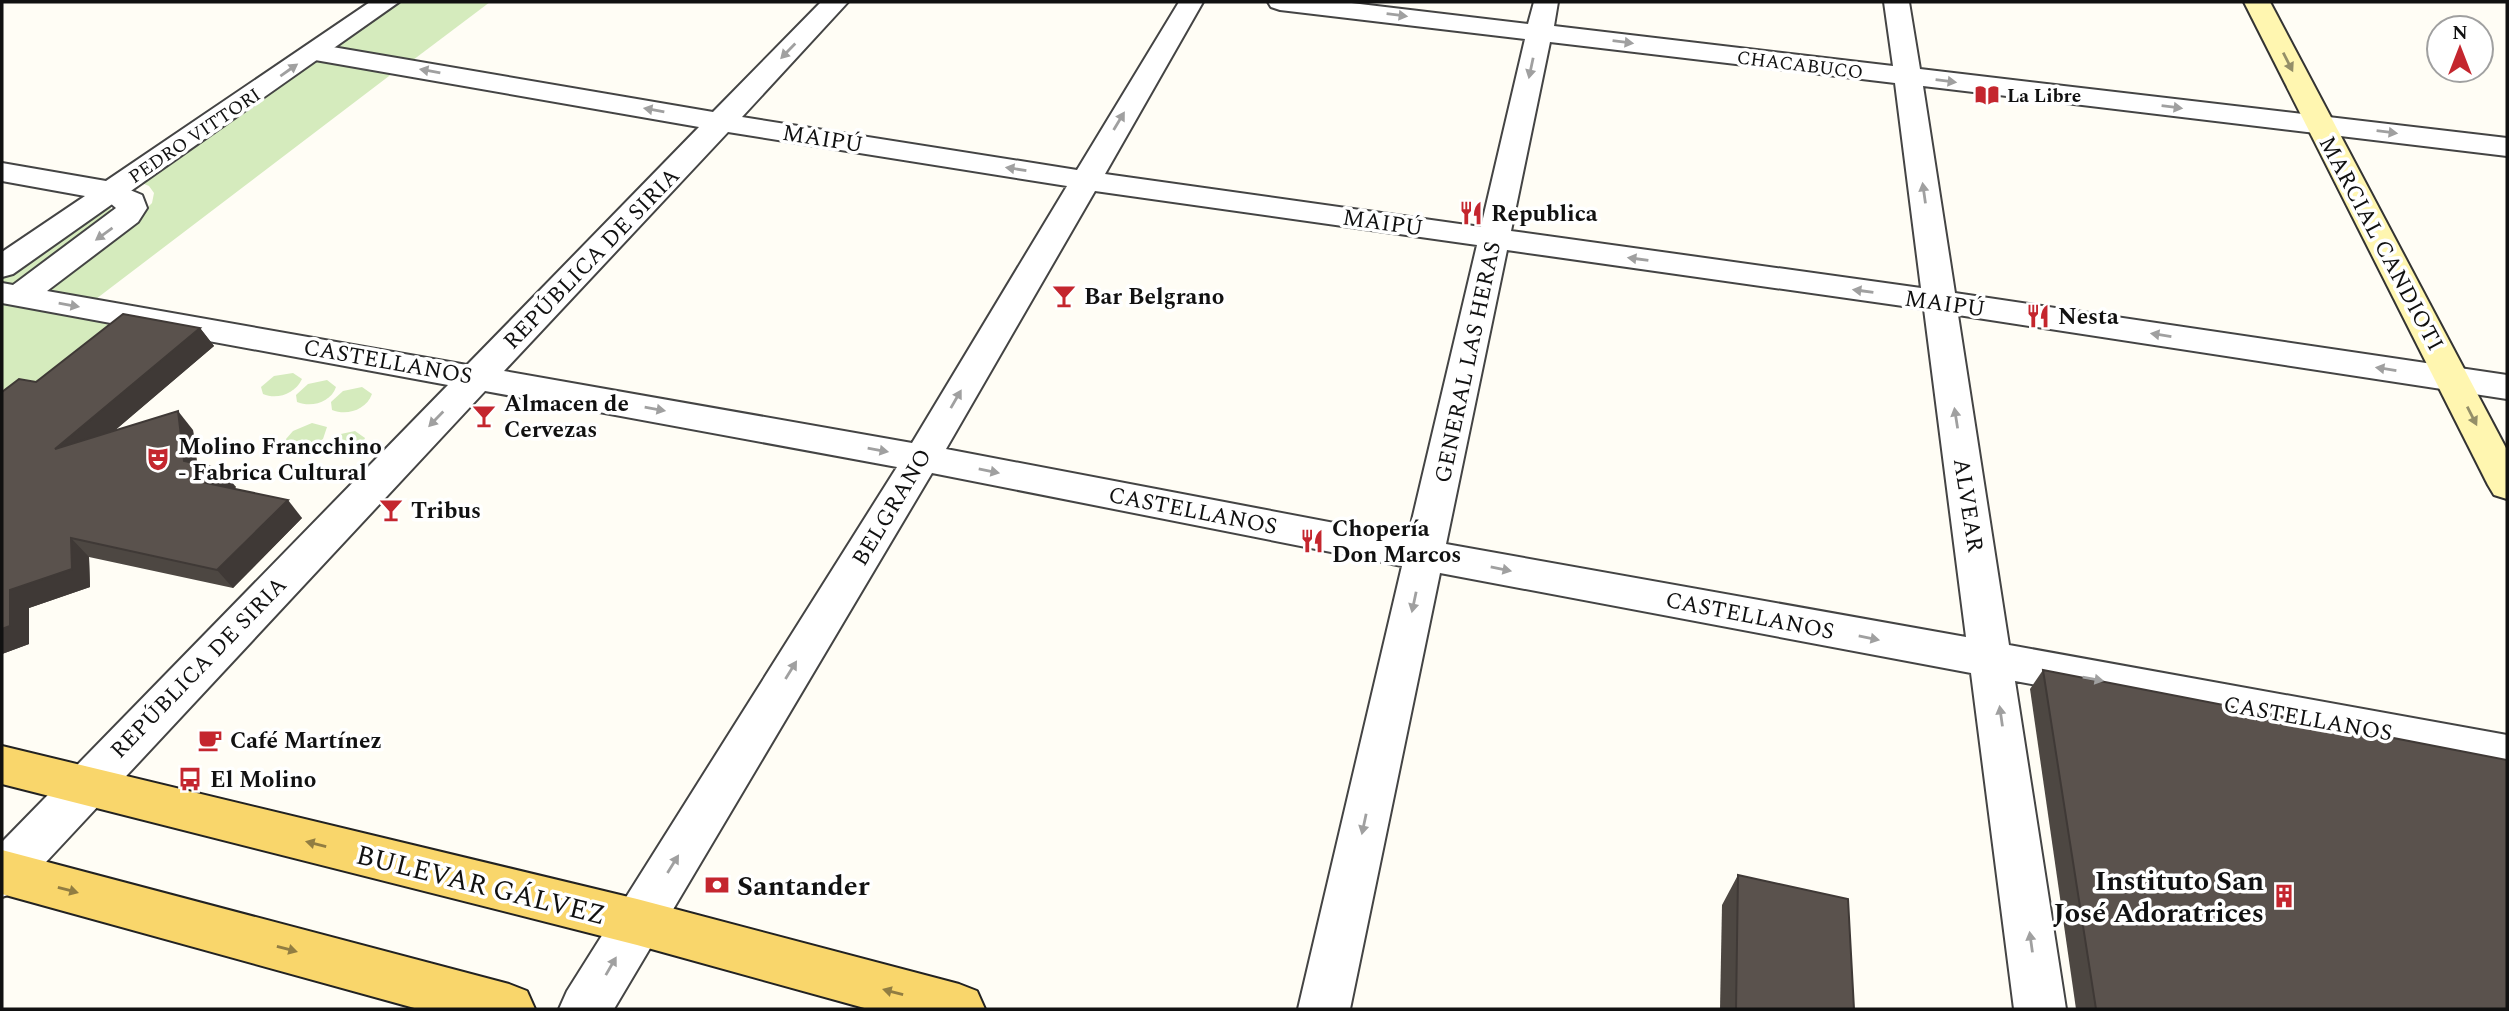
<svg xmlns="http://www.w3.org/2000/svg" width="2509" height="1011" viewBox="0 0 2509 1011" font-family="Spectral,serif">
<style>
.green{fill:#d5ebbd}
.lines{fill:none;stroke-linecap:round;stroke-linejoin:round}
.minor-casing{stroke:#444;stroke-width:4}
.tertiary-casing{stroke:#444;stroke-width:4}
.secondary-casing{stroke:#333;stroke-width:4}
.primary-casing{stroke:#222;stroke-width:4}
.minor{fill:#fff;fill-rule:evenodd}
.tertiary{fill:#fff;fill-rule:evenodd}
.secondary{fill:#fff6b0;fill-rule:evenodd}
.primary{fill:#f9d66b;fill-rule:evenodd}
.wall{fill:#4d4742}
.shaded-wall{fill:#3f3936}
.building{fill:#5a524d;stroke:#3f3936;stroke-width:2}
.oneway{fill:#a0a0a0}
.oneway2{fill:#948f68}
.oneway3{fill:#917d42}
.labels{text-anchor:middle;stroke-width:7;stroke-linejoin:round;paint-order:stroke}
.far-street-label{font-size:19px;fill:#111;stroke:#fff}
.far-poi-label{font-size:19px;font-weight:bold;fill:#111;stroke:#fff;text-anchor:start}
.street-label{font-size:23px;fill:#111;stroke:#fff}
.poi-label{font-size:23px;font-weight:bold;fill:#111;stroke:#fff;text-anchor:start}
.near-poi-label{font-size:28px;font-weight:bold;fill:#111;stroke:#fff;text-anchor:end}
.near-street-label{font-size:28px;fill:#111;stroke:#fff}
</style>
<rect width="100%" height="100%" fill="#fffdf5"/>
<g class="green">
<polygon points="400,2 490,2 413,60 333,48"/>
<polygon points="314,60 393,73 92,302 37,292 136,219 152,203 154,193 149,186 137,181"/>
<polygon points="105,203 113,211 20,289 2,285 2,275"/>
<polygon points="2,303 14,303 121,322 2,414"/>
<path d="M 293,373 L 302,379 C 295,394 277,400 263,394 L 261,387 L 274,376 Z"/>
<path d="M 327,380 L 336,387 C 331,402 312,408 297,402 L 296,395 L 308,384 Z"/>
<path d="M 362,387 L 372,394 C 366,410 347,416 332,410 L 331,402 L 343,391 Z"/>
<polygon points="312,423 327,427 323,439 304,449 288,446 286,439 293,431"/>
<path d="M 355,431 L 365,438 C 360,454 340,461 325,454 L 323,447 L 336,435 Z"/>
</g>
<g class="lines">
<g class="minor-casing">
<path id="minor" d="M 821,2 L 848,2 L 742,117 L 1077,170 L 1179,2 L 1203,2 L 1105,174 L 1481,227 L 1525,39 L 1280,10 L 1271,7 L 1268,2 L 1343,2 L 1528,24 L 1534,2 L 1558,2 L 1554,26 L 1893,66 L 1884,2 L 1909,2 L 1920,69 L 2507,138 L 2507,156 L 1923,86 L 1955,293 L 2507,375 L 2507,399 L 1958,315 L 2009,645 L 2507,735 L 2507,773 L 2015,681 L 2066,1009 L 2014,1009 L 1971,673 L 1440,573 L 1350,1009 L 1298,1009 L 1402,566 L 932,473 L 614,1009 L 559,1009 L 567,991 L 897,467 L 485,391 L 19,891 L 2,897 L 2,842 L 448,385 L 2,303 L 2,283 L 13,285 L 116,208 L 96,191 L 100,185 L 111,182 L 142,195 L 147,208 L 138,222 L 47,291 L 467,365 L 699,127 L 315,60 L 306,58 L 302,52 L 306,46 L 315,44 L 713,112 ZM 1550,42 L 1895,83 L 1921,288 L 1511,231 ZM 728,132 L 1067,186 L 912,443 L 504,371 ZM 1095,191 L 1477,245 L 1408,537 L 946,449 ZM 1507,250 L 1924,309 L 1966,637 L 1446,544 Z"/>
</g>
<g class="tertiary-casing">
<polygon id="tertiary" points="370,2 399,2 13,274 2,277 2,252 85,196 2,181 2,163 106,181"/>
</g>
<g class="secondary-casing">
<polygon id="secondary" points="2244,2 2270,2 2507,450 2507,499 2494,495 2488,485"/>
</g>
<g class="primary-casing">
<g id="primary">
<polygon points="2,746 637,899 959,984 977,991 985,1009 868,1009 637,945 2,784"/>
<polygon points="2,850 509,984 527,991 535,1009 418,1009 2,894"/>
</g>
</g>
<use href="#minor" class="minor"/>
<use href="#tertiary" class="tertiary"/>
<use href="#secondary" class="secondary"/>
<use href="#primary" class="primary"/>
</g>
<g class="wall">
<polygon points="200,328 214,346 115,430 193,430 197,463 236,487 234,489 302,518 233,588 89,557 90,587 29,608 29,644 2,654 2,392"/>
<polygon points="2043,670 2507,1009 2076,1009 2030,689"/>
<polygon points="1738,875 1854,1009 1720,1009 1722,905"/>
</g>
<g class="shaded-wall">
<polygon points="200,328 214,346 72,467 55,449"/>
<polygon points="178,411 193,430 199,479 184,461"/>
<polygon points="221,469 236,487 221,501 206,483"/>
<polygon points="288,500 302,518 233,588 217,570"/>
<polygon points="71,538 89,557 90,587 29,608 29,644 2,654 2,629 10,590"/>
</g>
<g class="building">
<polygon points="123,314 200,328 55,449 178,411 184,461 221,469 206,483 288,500 217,570 71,538 72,569 10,590 10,626 2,629 2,392 19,379 36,382"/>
<polygon points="2043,670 2507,760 2507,1009 2096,1009"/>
<polygon points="1738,875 1848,899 1854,1009 1736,1009"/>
</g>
<defs><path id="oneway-solid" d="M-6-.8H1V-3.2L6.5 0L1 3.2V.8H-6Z" transform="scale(1.75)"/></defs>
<g class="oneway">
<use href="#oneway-solid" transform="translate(1397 15) rotate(7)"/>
<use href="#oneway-solid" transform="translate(1623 42) rotate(7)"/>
<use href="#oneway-solid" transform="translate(788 51) rotate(134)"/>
<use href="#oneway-solid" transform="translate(1531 68) rotate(102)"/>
<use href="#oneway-solid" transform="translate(289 70) rotate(-35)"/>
<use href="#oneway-solid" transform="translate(430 71) rotate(-170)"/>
<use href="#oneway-solid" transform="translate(1946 81) rotate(7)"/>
<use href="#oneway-solid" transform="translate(2172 107) rotate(7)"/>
<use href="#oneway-solid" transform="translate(654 110) rotate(-170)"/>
<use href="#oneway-solid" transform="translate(1119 121) rotate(-59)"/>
<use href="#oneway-solid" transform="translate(2387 132) rotate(7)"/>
<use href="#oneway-solid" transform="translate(1016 169) rotate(-171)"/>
<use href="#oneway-solid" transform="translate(1924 193) rotate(-98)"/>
<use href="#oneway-solid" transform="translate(104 234) rotate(144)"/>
<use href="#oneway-solid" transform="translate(1638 259) rotate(-172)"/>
<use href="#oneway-solid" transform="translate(1863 291) rotate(-172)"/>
<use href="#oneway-solid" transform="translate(69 305) rotate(10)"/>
<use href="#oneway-solid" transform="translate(2161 335) rotate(-171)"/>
<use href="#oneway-solid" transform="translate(2386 369) rotate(-171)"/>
<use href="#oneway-solid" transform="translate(956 399) rotate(-60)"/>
<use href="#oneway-solid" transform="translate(655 409) rotate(10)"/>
<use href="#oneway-solid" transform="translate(1956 418) rotate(-99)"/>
<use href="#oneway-solid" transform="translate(436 419) rotate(134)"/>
<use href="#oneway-solid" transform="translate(878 450) rotate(10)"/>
<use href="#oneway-solid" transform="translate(989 471) rotate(11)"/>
<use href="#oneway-solid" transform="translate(1501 569) rotate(11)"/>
<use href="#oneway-solid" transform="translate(1414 602) rotate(102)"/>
<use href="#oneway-solid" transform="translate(1869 638) rotate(11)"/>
<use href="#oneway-solid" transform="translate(791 670) rotate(-58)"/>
<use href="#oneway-solid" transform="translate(2093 679) rotate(10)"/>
<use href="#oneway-solid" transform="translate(2001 716) rotate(-98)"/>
<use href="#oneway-solid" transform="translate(1364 824) rotate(102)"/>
<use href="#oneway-solid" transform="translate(673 864) rotate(-58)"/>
<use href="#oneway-solid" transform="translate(2031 942) rotate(-98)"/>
<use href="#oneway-solid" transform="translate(611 966) rotate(-60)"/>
</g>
<g class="oneway2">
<use href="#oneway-solid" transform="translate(2288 62) rotate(63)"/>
<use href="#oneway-solid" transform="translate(2472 416) rotate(63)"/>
</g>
<g class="oneway3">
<use href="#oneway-solid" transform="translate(316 844) rotate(-166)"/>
<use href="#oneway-solid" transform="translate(68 890) rotate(15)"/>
<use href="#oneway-solid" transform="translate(287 949) rotate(15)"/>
<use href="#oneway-solid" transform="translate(893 992) rotate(-165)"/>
</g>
<defs>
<g id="library-bare" transform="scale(1.89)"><path d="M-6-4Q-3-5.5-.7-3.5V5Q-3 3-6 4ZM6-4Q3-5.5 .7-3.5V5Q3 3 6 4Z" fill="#c4262e" stroke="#fff" stroke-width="2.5" paint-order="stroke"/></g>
<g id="restaurant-bare" transform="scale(1.89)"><path d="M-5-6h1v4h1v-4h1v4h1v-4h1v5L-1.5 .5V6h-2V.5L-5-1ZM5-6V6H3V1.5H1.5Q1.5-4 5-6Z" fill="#c4262e" stroke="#fff" stroke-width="2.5" paint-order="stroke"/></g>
<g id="bar-bare" transform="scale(1.89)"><path d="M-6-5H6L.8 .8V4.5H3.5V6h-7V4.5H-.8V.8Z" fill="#c4262e" stroke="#fff" stroke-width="2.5" paint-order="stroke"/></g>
<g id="theatre-bare" transform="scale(1.89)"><path d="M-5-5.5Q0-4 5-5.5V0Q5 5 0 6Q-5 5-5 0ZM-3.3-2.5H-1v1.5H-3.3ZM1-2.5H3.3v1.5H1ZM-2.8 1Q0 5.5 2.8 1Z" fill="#c4262e" stroke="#fff" stroke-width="2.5" paint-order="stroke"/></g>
<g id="cafe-bare" transform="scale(1.89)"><path d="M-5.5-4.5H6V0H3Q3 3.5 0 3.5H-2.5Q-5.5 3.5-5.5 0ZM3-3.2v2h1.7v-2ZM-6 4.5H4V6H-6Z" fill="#c4262e" stroke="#fff" stroke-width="2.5" paint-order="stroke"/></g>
<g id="bus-bare" transform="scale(1.89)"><path d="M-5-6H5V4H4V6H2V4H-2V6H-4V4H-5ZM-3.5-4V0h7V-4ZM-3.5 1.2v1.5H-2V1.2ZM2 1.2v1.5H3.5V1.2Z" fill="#c4262e" stroke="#fff" stroke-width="2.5" paint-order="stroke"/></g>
<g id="bank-bare" transform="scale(1.89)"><path d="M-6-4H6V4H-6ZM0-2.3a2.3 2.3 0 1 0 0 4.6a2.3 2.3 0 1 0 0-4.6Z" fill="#c4262e" stroke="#fff" stroke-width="2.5" paint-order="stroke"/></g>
<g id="building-bare" transform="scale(1.89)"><path d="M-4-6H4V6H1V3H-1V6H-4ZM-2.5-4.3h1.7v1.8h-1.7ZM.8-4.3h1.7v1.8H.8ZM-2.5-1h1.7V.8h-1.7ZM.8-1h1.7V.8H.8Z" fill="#c4262e" stroke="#fff" stroke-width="2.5" paint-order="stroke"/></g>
</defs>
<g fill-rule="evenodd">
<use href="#library-bare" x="1987" y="95"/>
<use href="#restaurant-bare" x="1471" y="213"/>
<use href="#bar-bare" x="1064" y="296"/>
<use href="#restaurant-bare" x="2038" y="316"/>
<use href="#bar-bare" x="484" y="416"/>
<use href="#theatre-bare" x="158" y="459"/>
<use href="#bar-bare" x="391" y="510"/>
<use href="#restaurant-bare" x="1312" y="541"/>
<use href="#cafe-bare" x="210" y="740"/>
<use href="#bus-bare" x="190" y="779"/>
<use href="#bank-bare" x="717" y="885"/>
<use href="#building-bare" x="2284" y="896"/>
</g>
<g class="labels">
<g class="far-street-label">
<text transform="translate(1800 64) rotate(7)" y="7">CHACABUCO</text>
<text transform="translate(194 135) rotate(-34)" y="7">PEDRO VITTORI</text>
</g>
<g class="far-poi-label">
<text x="2007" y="102">La Libre</text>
</g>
<g class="street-label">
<text transform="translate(823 138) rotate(9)" y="8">MAIPÚ</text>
<text transform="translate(1383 222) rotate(8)" y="8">MAIPÚ</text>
<text transform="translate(2382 243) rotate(62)" y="8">MARCIAL CANDIOTI</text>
<text transform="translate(591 258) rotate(-46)" y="8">REPÚBLICA DE SIRIA</text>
<text transform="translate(1945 303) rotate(8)" y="8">MAIPÚ</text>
<text transform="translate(388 361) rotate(10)" y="8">CASTELLANOS</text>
<text transform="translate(1467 362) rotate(-78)" y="8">GENERAL LAS HERAS</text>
<text transform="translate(1969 505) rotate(81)" y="8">ALVEAR</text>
<text transform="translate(891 507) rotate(-59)" y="8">BELGRANO</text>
<text transform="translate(1193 510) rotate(11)" y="8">CASTELLANOS</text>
<text transform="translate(1750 615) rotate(11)" y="8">CASTELLANOS</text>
<text transform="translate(198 667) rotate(-46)" y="8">REPÚBLICA DE SIRIA</text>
<text transform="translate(2308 718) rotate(10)" y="8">CASTELLANOS</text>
</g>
<g class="poi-label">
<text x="1491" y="221">Republica</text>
<text x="1084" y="304">Bar Belgrano</text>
<text x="2058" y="324">Nesta</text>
<text x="504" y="411">Almacen de<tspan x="504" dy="26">Cervezas</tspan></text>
<text x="178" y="454">Molino Francchino<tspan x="178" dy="26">- Fabrica Cultural</tspan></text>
<text x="411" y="518">Tribus</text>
<text x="1332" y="536">Chopería<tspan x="1332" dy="26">Don Marcos</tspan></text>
<text x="230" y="748">Café Martínez</text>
<text x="210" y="787">El Molino</text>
</g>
<g class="near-poi-label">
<text x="2264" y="890">Instituto San<tspan x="2264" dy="32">José Adoratrices</tspan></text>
<text x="737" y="895" text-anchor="start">Santander</text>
</g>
<g class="near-street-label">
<text transform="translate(481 884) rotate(14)" y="10">BULEVAR GÁLVEZ</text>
</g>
</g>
<rect width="2509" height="1011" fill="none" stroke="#111111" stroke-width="7"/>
<g transform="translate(2460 49)"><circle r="33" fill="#ffffff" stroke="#a0a0a0" stroke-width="2"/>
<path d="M0-5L12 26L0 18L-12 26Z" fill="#c4262e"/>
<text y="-10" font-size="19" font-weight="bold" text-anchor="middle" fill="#111111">N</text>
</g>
</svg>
